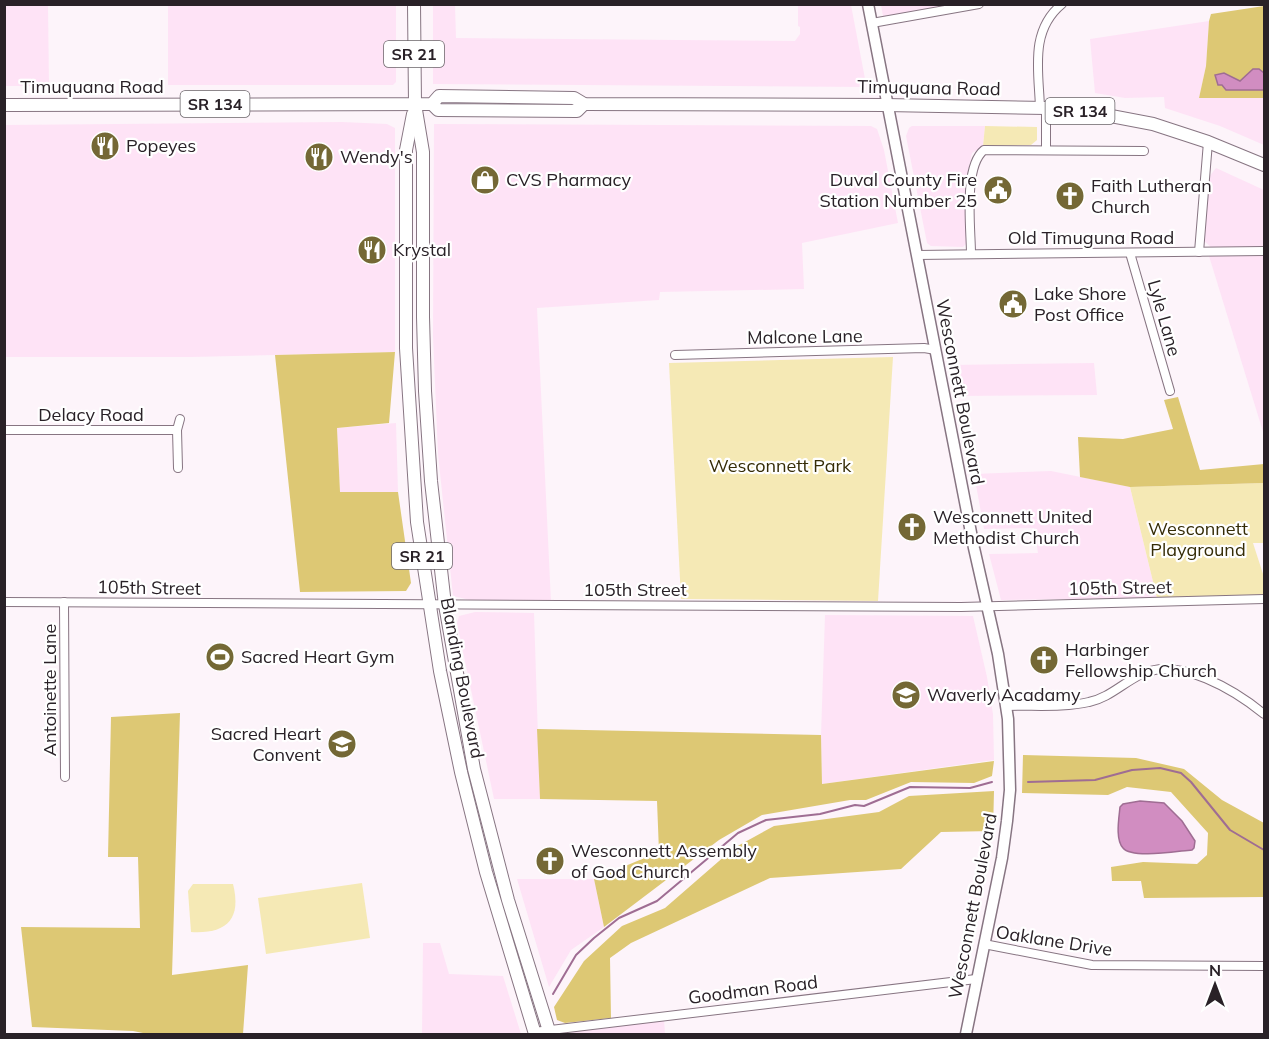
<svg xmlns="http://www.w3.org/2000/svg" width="1269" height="1039" viewBox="0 0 1269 1039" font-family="Mulish,sans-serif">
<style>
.built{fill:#fee3f6}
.green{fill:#f5e9b5}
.forest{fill:#ddc874}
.water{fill:#d18dc1;stroke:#9f6d93;stroke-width:1.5}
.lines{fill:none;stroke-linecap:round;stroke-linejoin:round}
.stream{stroke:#9f6d93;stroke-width:2}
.street-casing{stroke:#877582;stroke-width:10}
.secondary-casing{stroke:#877582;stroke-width:13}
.primary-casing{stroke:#877582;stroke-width:14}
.street{stroke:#fff;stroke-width:8}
.secondary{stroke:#fff;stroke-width:10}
.primary{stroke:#fff;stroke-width:12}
.labels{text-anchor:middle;stroke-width:4.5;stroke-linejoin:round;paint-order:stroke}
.shield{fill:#fff;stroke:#696468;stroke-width:1.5}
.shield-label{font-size:16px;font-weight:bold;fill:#292127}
.street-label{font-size:18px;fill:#292127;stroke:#fff}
.poi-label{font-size:18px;fill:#292127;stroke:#fff;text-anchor:start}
.park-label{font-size:18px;fill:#352c06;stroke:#fff}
</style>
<rect width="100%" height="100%" fill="#fdf4fa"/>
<g class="built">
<polygon points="4,5 48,5 49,86 5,86"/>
<polygon points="168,5 396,5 396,82 393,85 168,85"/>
<polygon points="433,5 455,5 456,38 795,41 800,34 800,27 798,26 798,5 851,5 866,84 864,87 433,84"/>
<polygon points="881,5 960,5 883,16"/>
<polygon points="1209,21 1206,66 1199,98 1264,98 1264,145 1220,126 1165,108 1164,97 1125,98 1095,93 1090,39"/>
<polygon points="342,122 387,124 395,128 395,352 191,357 5,357 5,125"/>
<polygon points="434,124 871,126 877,129 884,150 898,223 802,243 804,289 660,292 659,300 537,308 551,602 474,601 453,596 438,454 433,336"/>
<polygon points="912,126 985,126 983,146 972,153 966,181 967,243 963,247 931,246 927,243 906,136 909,128"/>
<polygon points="1216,168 1264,190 1264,247 1212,248 1202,239 1209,177"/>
<polygon points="1209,256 1264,256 1264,435"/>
<polygon points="1094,363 1097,395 957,396 951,365"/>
<polygon points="396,423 398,492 340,492 337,428"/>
<polygon points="1051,471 1130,487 1157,598 1001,600 989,554 1038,553 1034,528 984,529 974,474"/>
<polygon points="475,612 534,613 540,799 494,799 457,623 459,616"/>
<polygon points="825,615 973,616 987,677 993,714 994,760 822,784 821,735"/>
<polygon points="517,879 594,879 604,927 571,950 549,987"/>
<polygon points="423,943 440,943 449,974 503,976 521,1034 422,1034"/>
<polygon points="664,1019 665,1034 569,1034 578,1030"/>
</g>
<g class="green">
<polygon points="985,126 1037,127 1037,140 1031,145 983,146"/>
<polygon points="893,357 878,601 681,599 669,363"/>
<polygon points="1264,483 1264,543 1253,543 1264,577 1264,596 1157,598 1130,487"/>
<polygon points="362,883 370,938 266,954 258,898"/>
<path d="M 193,884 L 233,884 C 242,920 226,934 191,932 L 188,891 Z"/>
</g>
<g class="forest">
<polygon points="1264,6 1264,73 1259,69 1240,81 1224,73 1215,76 1226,90 1264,90 1264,98 1199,98 1206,66 1209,21 1211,14"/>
<polygon points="395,352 389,423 337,428 340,492 398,492 411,583 406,591 300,592 275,355"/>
<polygon points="1178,397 1200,470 1264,464 1264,483 1130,487 1080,477 1078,437 1123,439 1173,429 1164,400"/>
<polygon points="180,713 172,975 248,965 243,1034 148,1034 133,1031 32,1027 21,927 140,928 138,857 108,857 111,717"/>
<polygon points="537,729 821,735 822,784 994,761 992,776 974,783 911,782 866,800 850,800 762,815 719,840 604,927 594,879 659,852 657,801 540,799"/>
<polygon points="1023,755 1136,758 1184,769 1222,800 1264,823 1264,897 1144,898 1141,881 1112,881 1111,867 1143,862 1197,864 1207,855 1208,833 1171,792 1127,787 1108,795 1022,793"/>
<polygon points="994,791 993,831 941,832 901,869 770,878 631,943 610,958 611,1018 565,1023 557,1020 554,1007 584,961 622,926 665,908 734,848 774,826 879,812 909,796"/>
</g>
<g class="water">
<polygon points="1253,69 1259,69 1264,73 1264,90 1226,90 1222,85 1218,85 1215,75 1224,73 1240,81"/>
<path d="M 1140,801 L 1164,803 L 1182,821 L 1195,841 L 1194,848 L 1192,850 C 1178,851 1132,859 1123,848 C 1115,839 1119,818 1120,807 L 1123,804 Z"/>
</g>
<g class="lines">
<g class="stream">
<polyline points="1028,782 1095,780 1132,770 1160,768 1181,773 1191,782 1230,830 1264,850"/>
<polyline points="553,994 576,955 594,938 619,918 657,901 738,833 766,820 820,814 855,805 864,806 910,787 970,788 992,782"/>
</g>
<g class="street-casing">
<g id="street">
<polyline points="872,23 979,4"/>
<path d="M 1040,108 C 1039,72 1029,31 1062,4"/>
<polyline points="1046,150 1046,108"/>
<polyline points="1199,252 1208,142"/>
<polyline points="1130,253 1170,391"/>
<path d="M 971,254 C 971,229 963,167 984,150 L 1144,151"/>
<polyline points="917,255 1264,251"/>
<polyline points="675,355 924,348 936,350"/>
<polyline points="4,430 177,430"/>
<polyline points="178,468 177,430 180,419"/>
<polyline points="4,602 961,607 1264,599"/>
<polyline points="64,602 65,777"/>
<path d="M 1006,706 C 1033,705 1063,708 1089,702 C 1109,698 1124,682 1142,674 C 1179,656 1236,691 1264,714"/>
<polyline points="984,944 1092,965 1264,966"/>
<polyline points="534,1032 976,979"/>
</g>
</g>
<g class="secondary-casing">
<polyline id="secondary" points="868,4 974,548 998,654 1008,719 1010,790 1007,821 1002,858 966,1034"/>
</g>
<g class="primary-casing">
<g id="primary">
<polyline points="414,4 415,104 423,152 423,317 425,391 431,481 445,605 474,769 508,900 550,1034"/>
<polyline points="432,104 438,110 577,111 584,104"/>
<polyline points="4,105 432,104 439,96 574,98 584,104 886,105 1046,108 1090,112 1153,124 1208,142 1264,165"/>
<polyline points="413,114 406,150 406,348 417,522 440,671 461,772 486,872 535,1034"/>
</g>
</g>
<use href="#street" class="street"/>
<use href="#secondary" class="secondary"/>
<use href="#primary" class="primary"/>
</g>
<defs>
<g id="restaurant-disc" transform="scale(1.5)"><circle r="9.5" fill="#746835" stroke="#fff"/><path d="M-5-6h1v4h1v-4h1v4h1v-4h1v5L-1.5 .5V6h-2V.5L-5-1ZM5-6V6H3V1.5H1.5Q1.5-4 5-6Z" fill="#fff"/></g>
<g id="shop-disc" transform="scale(1.5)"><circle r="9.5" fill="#746835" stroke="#fff"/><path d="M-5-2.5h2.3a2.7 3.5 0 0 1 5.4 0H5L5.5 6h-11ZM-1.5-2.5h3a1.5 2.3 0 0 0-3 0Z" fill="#fff"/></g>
<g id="civic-disc" transform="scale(1.5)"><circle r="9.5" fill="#746835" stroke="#fff"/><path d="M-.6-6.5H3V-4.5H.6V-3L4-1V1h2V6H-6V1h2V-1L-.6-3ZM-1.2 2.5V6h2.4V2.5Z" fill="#fff"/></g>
<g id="church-disc" transform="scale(1.5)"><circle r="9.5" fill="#746835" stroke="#fff"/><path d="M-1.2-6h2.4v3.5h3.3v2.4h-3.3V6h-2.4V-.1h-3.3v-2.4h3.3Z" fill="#fff"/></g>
<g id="stadium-disc" transform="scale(1.5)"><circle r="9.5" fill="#746835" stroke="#fff"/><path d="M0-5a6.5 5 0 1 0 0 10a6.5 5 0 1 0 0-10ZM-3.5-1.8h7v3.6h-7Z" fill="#fff"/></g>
<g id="school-disc" transform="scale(1.5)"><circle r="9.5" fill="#746835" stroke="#fff"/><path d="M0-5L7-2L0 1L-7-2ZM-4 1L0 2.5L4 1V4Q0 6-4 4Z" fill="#fff"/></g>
</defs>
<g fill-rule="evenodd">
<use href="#restaurant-disc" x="105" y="146"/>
<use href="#restaurant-disc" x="319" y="157"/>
<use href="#shop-disc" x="485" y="180"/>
<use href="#civic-disc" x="998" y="190"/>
<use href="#church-disc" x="1070" y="196"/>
<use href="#restaurant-disc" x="372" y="250"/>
<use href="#civic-disc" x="1013" y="304"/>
<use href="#church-disc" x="912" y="527"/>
<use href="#stadium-disc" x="220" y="657"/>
<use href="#church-disc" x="1044" y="660"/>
<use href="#school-disc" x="906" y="695"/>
<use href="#school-disc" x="342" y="744"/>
<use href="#church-disc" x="550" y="861"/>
</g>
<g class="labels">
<g class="shield">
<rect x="384" y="41" width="60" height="26" rx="4.5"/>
<rect x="180.5" y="91" width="69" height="26" rx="4.5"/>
<rect x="1045.5" y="98" width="69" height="26" rx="4.5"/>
<rect x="392" y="543" width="60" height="26" rx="4.5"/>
</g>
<g class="shield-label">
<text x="414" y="60">SR 21</text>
<text x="215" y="110">SR 134</text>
<text x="1080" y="117">SR 134</text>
<text x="422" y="562">SR 21</text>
</g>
<g class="street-label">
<text x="92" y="93">Timuquana Road</text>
<text transform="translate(929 88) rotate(1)" y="6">Timuquana Road</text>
<text x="1091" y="244">Old Timuguna Road</text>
<text transform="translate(1164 318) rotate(74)" y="6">Lyle Lane</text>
<text transform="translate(805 337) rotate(-1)" y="6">Malcone Lane</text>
<text transform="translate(960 392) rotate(79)" y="6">Wesconnett Boulevard</text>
<text x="91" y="421">Delacy Road</text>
<text transform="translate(149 588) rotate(1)" y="6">105th Street</text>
<text transform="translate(1120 588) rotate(-1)" y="6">105th Street</text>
<text x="635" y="596">105th Street</text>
<text transform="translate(462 678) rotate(79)" y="6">Blanding Boulevard</text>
<text transform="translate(50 690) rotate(-90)" y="6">Antoinette Lane</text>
<text transform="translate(973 906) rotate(-79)" y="6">Wesconnett Boulevard</text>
<text transform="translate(1054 941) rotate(9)" y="6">Oaklane Drive</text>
<text transform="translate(753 990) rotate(-7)" y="6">Goodman Road</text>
</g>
<g class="poi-label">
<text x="126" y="152">Popeyes</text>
<text x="340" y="163">Wendy's</text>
<text x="506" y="186">CVS Pharmacy</text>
<text x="977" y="186" text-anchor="end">Duval County Fire<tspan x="977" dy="21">Station Number 25</tspan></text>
<text x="1091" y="192">Faith Lutheran<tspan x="1091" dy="21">Church</tspan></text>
<text x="393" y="256">Krystal</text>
<text x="1034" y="300">Lake Shore<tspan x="1034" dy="21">Post Office</tspan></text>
<text x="933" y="523">Wesconnett United<tspan x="933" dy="21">Methodist Church</tspan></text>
<text x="1065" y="656">Harbinger<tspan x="1065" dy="21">Fellowship Church</tspan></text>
<text x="241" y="663">Sacred Heart Gym</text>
<text x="927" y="701">Waverly Acadamy</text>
<text x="321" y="740" text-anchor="end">Sacred Heart<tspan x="321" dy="21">Convent</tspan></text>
<text x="571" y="857">Wesconnett Assembly<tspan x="571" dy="21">of God Church</tspan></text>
</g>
<g class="park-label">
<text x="780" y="472">Wesconnett Park</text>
<text x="1198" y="535">Wesconnett<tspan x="1198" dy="21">Playground</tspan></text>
</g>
</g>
<rect width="1269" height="1039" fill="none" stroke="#292127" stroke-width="12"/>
<g transform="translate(1215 985)" stroke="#ffffff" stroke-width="4.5" paint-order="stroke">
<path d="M0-4.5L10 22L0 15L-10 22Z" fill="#292127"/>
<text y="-9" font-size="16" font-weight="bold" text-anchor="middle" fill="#292127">N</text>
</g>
</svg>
